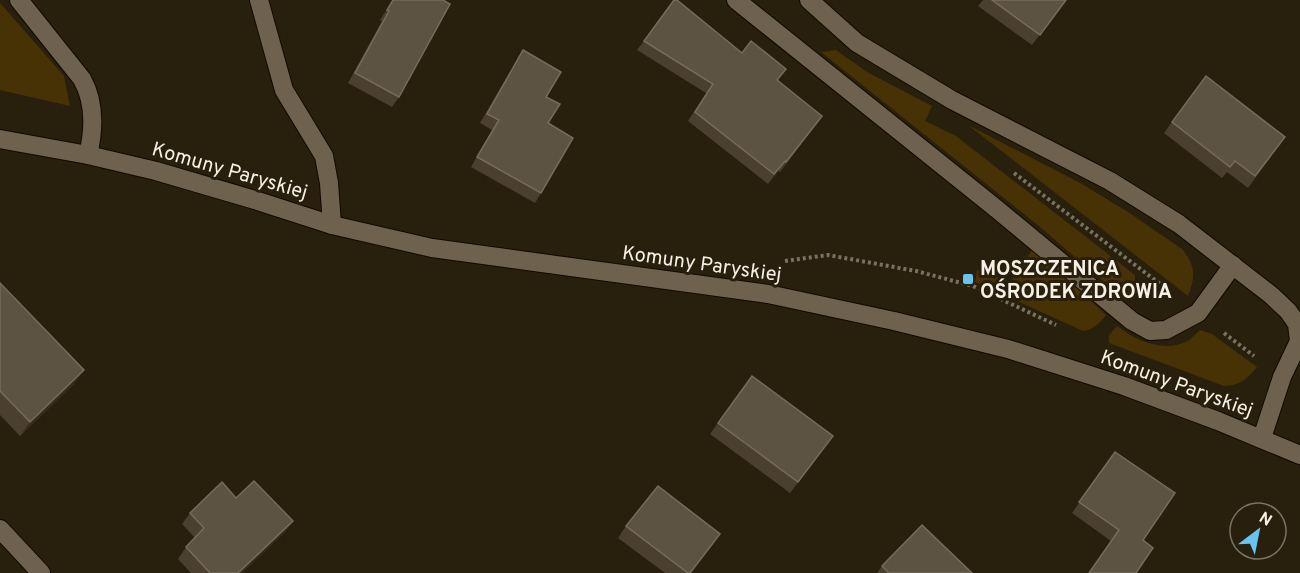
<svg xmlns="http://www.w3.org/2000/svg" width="1300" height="573" viewBox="0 0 1300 573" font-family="Overpass,sans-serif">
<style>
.green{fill:#473206}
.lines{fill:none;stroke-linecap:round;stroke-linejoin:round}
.lane-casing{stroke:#120900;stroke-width:20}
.secondary-casing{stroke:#120900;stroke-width:20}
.path{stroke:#7a7161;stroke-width:4;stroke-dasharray:3 3;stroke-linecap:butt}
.lane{stroke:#6e624e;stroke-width:18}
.secondary{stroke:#6e624e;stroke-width:18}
.wall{fill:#4b402f}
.shaded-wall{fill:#362b19}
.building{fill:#5d5342;stroke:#766c5c;stroke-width:1.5}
.poi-dot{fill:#67c4ef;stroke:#291f0d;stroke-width:2}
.labels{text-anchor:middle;stroke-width:6;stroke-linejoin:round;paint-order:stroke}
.street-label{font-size:20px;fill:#f7f0e4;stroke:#291f0d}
.poi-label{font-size:20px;font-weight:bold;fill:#f7f0e4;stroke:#291f0d;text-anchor:start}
</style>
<rect width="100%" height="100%" fill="#291f0d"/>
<g class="green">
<polygon points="0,3 64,76 70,106 0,90"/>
<polygon points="836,50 867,72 932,106 925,121 956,136 1135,275 1135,285 1125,297 1099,278 1039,226 821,52"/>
<path d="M 968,125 L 1082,184 L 1128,212 L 1182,249 C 1195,264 1196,277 1188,296 Z"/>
<path d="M 1036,249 L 1106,315 C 1099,324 1094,329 1083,331 L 975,282 L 977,270 L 1011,281 L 1032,250 Z"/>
<path d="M 1117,326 C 1136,341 1166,354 1189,340 C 1193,337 1197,333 1200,330 L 1212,334 L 1257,367 C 1246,380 1241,385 1224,386 L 1109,343 L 1109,335 Z"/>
</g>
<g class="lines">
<g class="lane-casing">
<g id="lane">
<path d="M 19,0 L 82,79 C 95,102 94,130 88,155"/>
<polyline points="259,0 284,90 324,156 329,183 332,225"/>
<polyline points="736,0 993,206 1132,321 1150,331 1166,330 1198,313 1233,265"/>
<polyline points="809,0 857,43 952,100 1110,181 1179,224 1271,295 1288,311 1297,324 1299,341 1282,377 1262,438"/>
<polyline points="0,529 41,573"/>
</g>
</g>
<g class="secondary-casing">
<polyline id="secondary" points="0,139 88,155 156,171 255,200 332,225 432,248 768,294 894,321 1008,349 1124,386 1218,421 1300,455"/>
</g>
<g class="path">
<polyline points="1014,173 1168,290"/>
<polyline points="785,261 828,255 916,271 973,286 1056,325"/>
<polyline points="1224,333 1254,356"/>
</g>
<use href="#lane" class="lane"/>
<use href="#secondary" class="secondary"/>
</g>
<g class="wall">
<polygon points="393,0 443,0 399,97 392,107 348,83 382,21 380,20"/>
<polygon points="983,0 1066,0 1032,45 978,6"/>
<polygon points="644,41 742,53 822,116 780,172 778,171 768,184 688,121 706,93 637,50"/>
<polygon points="523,50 546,97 548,123 541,193 535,203 471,167 492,130 480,123 517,60"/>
<polygon points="1172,122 1277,148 1248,188 1227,172 1222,178 1164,133"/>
<polygon points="0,283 74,384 20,436 0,415"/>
<polygon points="752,376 833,436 790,493 710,434"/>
<polygon points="1115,452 1143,540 1111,541 1072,513"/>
<polygon points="236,498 293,521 285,532 242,573 191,573 178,559 186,547 195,538 182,524 190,513"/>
<polygon points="626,526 720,534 691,573 665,573 618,538"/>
<polygon points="882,566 972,573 877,573"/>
</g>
<g class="shaded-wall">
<polygon points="84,370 74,384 20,436 30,422"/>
<polygon points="293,521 285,532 242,573 238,573"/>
<polygon points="720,534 713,545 691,573 690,573"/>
</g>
<g class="building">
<polygon points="393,0 443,0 450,4 399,97 355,73 389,11 387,10"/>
<polygon points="674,0 677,0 742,53 751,41 786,69 777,80 822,116 786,162 785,161 774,174 695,112 713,84 644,41"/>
<polygon points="992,0 1066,0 1040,35"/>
<polygon points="523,50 561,72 546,97 560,104 548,123 573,138 541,193 477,157 499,120 487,114"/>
<polygon points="1206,76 1285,137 1255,176 1235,161 1230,167 1172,122"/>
<polygon points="0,283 84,370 30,422 0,391"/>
<polygon points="752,376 833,436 798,482 718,423"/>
<polygon points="1115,452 1175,493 1143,540 1153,548 1136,573 1089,573 1119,530 1079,502"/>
<polygon points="254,481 293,521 238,573 210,573 186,547 204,528 190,513 222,482 236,498"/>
<polygon points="658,486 720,534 690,573 688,573 626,526"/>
<polygon points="922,525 972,573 889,573 882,566"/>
</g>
<rect class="poi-dot" x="962" y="273" width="12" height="12" rx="3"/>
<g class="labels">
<g class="street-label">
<text transform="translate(230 170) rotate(16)" y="7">Komuny Paryskiej</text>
<text transform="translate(702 263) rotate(8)" y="7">Komuny Paryskiej</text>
<text transform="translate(1177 383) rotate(20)" y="7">Komuny Paryskiej</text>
</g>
<g class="poi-label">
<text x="980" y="275">MOSZCZENICA<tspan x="980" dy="23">OŚRODEK ZDROWIA</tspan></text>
</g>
</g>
<g transform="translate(1258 531) rotate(32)"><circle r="28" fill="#291f0d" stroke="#7b7363" stroke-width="1.5"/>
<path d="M0-4.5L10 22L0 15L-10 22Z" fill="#67c4ef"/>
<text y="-9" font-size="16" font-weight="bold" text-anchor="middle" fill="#f7f0e4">N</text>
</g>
</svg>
